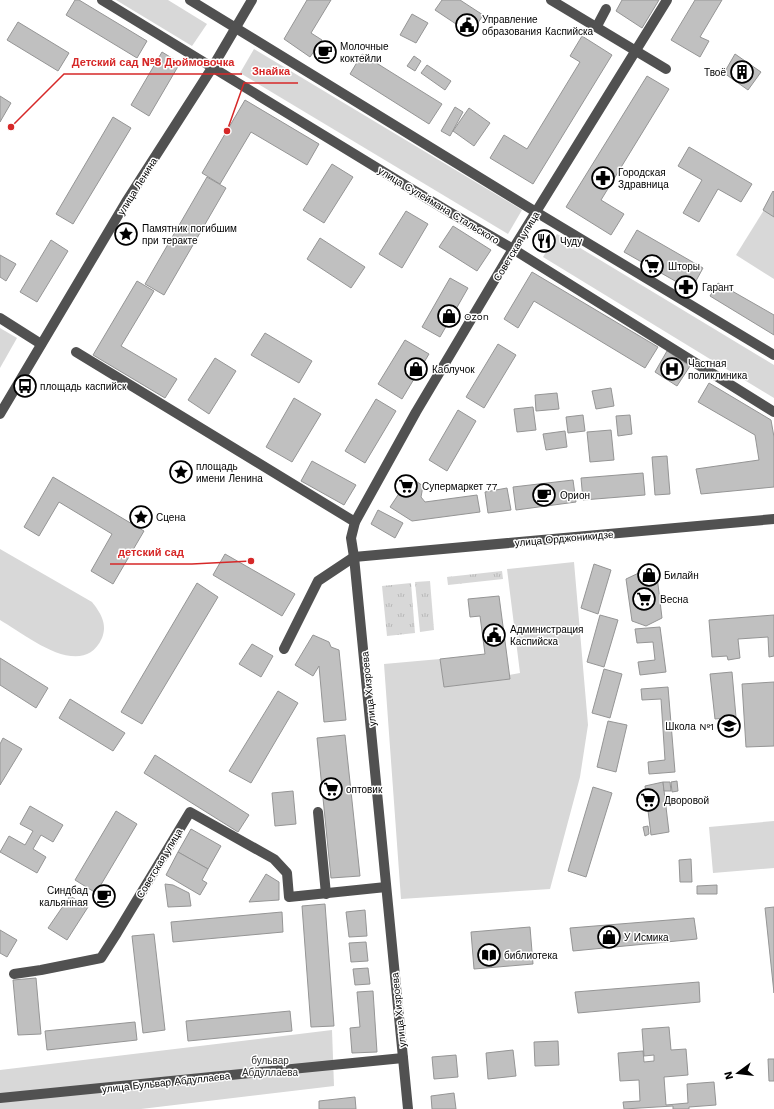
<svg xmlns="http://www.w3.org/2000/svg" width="774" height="1109" viewBox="0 0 774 1109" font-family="'Work Sans',sans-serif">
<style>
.grass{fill:url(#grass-tufts)}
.green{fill:#d8d8d8}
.building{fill:#c0c0c0;stroke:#959595}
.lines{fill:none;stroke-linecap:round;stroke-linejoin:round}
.minor{stroke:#515151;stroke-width:10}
.labels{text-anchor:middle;stroke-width:3;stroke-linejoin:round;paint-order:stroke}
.poi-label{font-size:10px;fill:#000;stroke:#fff;text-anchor:start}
.street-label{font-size:10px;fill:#000;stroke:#fff}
.park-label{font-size:10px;fill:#2f2f2f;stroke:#fff}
.leader{fill:none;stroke:#d62828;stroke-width:1.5}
.callout-dot{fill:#d62828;stroke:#fff;stroke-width:1.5}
.callout-label{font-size:11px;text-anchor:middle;font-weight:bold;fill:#d62828;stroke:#fff;stroke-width:3;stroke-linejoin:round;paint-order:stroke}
</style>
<defs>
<pattern id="grass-tufts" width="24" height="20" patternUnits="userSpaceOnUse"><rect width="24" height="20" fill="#d8d8d8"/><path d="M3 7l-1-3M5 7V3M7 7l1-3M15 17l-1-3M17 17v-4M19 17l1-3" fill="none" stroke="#b8b8b8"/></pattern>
</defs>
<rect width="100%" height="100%" fill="#fff"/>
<g class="grass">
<polygon points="502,571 503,579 448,585 447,577"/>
<polygon points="430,581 434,630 420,632 415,582"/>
<polygon points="411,583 415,633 387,636 382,586"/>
</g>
<g class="green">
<polygon points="116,0 168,0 207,24 192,46"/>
<polygon points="254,49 522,210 508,234 240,73"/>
<polygon points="774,194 774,279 736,255"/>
<polygon points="557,234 774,365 774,398 543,257"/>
<polygon points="0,328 17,338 0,368"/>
<path d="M 0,549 L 92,602 C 100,612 108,624 102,638 C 82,682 26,635 0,620 Z"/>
<polygon points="574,562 588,725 580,777 550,889 401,899 384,664 440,659 444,687 509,679 509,675 520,673 507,569"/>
<polygon points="774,821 774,868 713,873 709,827"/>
<polygon points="332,1030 334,1086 141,1109 0,1109 0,1070"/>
</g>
<g class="building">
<polygon points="75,0 79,0 147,41 137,58 66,15"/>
<polygon points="307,0 331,0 311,33 322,40 310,57 284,39"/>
<polygon points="442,0 460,0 483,15 471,34 435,10"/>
<polygon points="622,0 659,0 642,28 616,11"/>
<polygon points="695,0 722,0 700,37 709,41 700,57 671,40"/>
<polygon points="412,14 428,23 416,43 400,35"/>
<polygon points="18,22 69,53 58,71 7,40"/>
<polygon points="582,36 612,55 533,184 490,158 504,135 527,149 580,62 570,56"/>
<polygon points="162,52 180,63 149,116 131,105"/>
<polygon points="362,54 442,104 429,124 350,74"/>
<polygon points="735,54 761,72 748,90 724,73"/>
<polygon points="414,56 421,61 415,71 407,66"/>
<polygon points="427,65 451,81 445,90 421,73"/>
<polygon points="647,76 669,89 601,200 624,214 611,235 566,207"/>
<polygon points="0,96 11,103 0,122"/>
<polygon points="245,100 319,144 307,165 251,132 220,184 202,173"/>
<polygon points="455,107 463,112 450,136 441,131"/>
<polygon points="469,108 490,123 474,146 453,131"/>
<polygon points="113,117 131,128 73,224 56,214"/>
<polygon points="689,147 752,184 741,202 718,189 699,222 683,213 702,180 678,166"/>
<polygon points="332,164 353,177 324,223 303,210"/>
<polygon points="207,177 226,188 164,295 145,284"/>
<polygon points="773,191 774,192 774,217 763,210"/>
<polygon points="406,211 428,224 402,268 379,254"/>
<polygon points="453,226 491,250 477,271 439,247"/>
<polygon points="637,230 703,268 691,290 624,252"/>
<polygon points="320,238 365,267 351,288 307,259"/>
<polygon points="51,240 68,251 37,302 20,292"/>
<polygon points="0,255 16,264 6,281 0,277"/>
<polygon points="532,272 658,347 645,368 534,301 518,328 504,319"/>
<polygon points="450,278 468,288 440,337 422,327"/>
<polygon points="137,281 154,291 121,346 177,379 165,398 93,355"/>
<polygon points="718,283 774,315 774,335 710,296"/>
<polygon points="265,333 312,361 299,383 251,355"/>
<polygon points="405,340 429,354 402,399 378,384"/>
<polygon points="498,344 516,355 484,408 466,397"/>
<polygon points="667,351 690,366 677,386 655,372"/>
<polygon points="215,358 236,371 209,414 188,400"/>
<polygon points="709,383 771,420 774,437 774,487 701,494 696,469 759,460 755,435 698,402"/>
<polygon points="611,388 614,406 596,409 592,391"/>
<polygon points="557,393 559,409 536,411 535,395"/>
<polygon points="294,398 321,414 292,462 266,447"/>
<polygon points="376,399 396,411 365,463 345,451"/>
<polygon points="533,407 536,430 517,432 514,409"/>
<polygon points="458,410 476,421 447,471 429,460"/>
<polygon points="583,415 585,431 568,433 566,417"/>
<polygon points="630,415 632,434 618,436 616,416"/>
<polygon points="611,430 614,460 590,462 587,432"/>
<polygon points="565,431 567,447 546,450 543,434"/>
<polygon points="667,456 670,494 655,495 652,457"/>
<polygon points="312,461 356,485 344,505 301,481"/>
<polygon points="643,473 645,495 583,500 581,478"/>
<polygon points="53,477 144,531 113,584 91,571 112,534 59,502 39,536 24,527"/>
<polygon points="410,477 423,486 421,497 425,502 477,495 480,512 412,521 390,507"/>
<polygon points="573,480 576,502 516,510 513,487"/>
<polygon points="507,488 511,510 488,513 485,492"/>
<polygon points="378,510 403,523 395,538 371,524"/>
<polygon points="225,554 295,594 282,616 213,575"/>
<polygon points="594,564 611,570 598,614 581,608"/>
<polygon points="643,571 657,576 662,618 646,626 632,621 626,579"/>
<polygon points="197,583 218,597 142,724 121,712"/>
<polygon points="499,596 510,679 444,687 440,659 485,654 480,616 470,617 468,599"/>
<polygon points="600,615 618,620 604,667 587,662"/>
<polygon points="774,615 774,656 769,657 768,637 738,639 740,658 728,660 727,656 712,657 709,620"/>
<polygon points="660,627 666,672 640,675 638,662 655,660 653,642 637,643 635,629"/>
<polygon points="313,635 329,642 331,647 339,650 346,720 324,722 319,666 313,676 295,665"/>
<polygon points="252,644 273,656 261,677 239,664"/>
<polygon points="0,658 48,688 36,708 0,685"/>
<polygon points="604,669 622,674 610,718 592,713"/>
<polygon points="732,672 736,717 715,719 710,674"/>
<polygon points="774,682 774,746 746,747 742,684"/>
<polygon points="668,687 675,772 649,774 648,762 665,760 661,699 642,700 641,689"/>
<polygon points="278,691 298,703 251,783 229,771"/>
<polygon points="70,699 125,733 113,751 59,718"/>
<polygon points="608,721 627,725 616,772 597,767"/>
<polygon points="345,735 360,876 331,878 317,738"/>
<polygon points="3,738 22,749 0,785 0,744"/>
<polygon points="155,755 249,815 238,832 144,773"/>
<polygon points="677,781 678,791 672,792 671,782"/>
<polygon points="663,782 669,832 651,835 645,786"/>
<polygon points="663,782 670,782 671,791 664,791"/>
<polygon points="593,787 612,793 586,877 568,871"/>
<polygon points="293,791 296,824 275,826 272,793"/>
<polygon points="30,806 63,825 53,842 41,835 33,849 46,857 37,873 0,852 9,836 25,845 33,831 20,824"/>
<polygon points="116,811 137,824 96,893 75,880"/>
<polygon points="648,826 649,834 645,836 643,827"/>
<polygon points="191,829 221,846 208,869 178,852"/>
<polygon points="178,852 208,869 202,880 207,883 200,895 166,875"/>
<polygon points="691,859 692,882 680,882 679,860"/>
<polygon points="266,874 279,882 279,900 249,902"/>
<polygon points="165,884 173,885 189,893 191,906 168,907"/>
<polygon points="717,885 717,894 697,894 697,886"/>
<polygon points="70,896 88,907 67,940 48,928"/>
<polygon points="325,904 334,1026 311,1027 302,906"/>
<polygon points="774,907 774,993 765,908"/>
<polygon points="365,910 367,936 349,937 346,912"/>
<polygon points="282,912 283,932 173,942 171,922"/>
<polygon points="694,918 697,939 573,951 570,928"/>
<polygon points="530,927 533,964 474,969 471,932"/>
<polygon points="0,930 17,940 7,957 0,953"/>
<polygon points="154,934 165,1030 143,1033 132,936"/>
<polygon points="366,942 368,961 351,962 349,943"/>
<polygon points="368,968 370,984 355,985 353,969"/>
<polygon points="36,978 41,1034 18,1035 13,980"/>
<polygon points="699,982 700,1002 578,1013 575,992"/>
<polygon points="373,991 377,1052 352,1053 350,1028 360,1027 357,992"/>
<polygon points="290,1011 292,1031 188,1041 186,1021"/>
<polygon points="135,1022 137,1040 47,1050 45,1031"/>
<polygon points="669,1027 671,1050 686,1049 688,1075 664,1077 666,1105 688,1103 687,1084 714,1082 716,1105 689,1107 689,1109 673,1109 673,1106 624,1109 623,1102 640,1101 639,1080 620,1081 618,1053 643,1051 644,1062 654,1061 654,1055 644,1056 642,1029"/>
<polygon points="558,1041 559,1065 535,1066 534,1042"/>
<polygon points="513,1050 516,1076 488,1079 486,1053"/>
<polygon points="456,1055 458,1077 434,1079 432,1057"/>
<polygon points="768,1059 774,1059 774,1081 769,1081"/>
<polygon points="454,1093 456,1109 432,1109 431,1096"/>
<polygon points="355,1097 356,1109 319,1109 319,1101"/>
</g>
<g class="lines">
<g class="minor">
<polyline points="102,0 446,210 513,249 774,412"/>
<polyline points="190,0 536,212 774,355"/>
<polyline points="551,0 666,69"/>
<polyline points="597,26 606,9"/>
<polyline points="0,318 41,344"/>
<polyline points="76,352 355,522"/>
<polyline points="0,414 126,202 212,68 252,0"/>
<polyline points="284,649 318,581 354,557 774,519"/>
<polyline points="318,812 326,894"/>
<polyline points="14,974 41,970 101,958 117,933 190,812 274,859 287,873 289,897 386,887"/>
<polyline points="0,1098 403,1058"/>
<polyline points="408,1109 354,557 351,538 355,522 416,412 513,249 667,0"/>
</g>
</g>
<defs>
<g id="civic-ring" transform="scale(1.15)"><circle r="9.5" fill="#fff" stroke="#000" stroke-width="1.5"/><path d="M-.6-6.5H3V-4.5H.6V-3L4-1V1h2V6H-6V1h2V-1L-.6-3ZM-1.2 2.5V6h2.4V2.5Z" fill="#000"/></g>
<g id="cafe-ring" transform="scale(1.15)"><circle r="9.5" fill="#fff" stroke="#000" stroke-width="1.5"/><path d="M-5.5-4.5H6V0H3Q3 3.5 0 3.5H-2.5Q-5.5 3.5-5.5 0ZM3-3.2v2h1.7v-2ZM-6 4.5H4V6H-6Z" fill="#000"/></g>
<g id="building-ring" transform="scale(1.15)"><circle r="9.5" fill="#fff" stroke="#000" stroke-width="1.5"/><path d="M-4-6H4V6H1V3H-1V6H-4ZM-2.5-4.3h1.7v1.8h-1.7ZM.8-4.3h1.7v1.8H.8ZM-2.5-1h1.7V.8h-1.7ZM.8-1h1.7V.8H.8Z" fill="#000"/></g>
<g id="pharmacy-ring" transform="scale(1.15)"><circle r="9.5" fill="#fff" stroke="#000" stroke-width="1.5"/><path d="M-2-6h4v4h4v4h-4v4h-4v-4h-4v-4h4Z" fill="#000"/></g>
<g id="sight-ring" transform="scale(1.15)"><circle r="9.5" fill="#fff" stroke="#000" stroke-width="1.5"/><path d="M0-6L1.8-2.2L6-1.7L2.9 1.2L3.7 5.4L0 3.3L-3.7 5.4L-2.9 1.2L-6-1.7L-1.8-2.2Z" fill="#000"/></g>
<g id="restaurant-ring" transform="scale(1.15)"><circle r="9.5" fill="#fff" stroke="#000" stroke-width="1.5"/><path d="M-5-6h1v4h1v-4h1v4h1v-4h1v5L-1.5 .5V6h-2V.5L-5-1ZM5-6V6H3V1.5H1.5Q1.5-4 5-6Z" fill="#000"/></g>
<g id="supermarket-ring" transform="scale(1.15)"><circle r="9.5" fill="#fff" stroke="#000" stroke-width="1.5"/><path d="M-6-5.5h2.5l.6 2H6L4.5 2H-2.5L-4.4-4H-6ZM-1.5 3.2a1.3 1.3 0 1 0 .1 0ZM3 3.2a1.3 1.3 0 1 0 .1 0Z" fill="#000"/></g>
<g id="shop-ring" transform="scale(1.15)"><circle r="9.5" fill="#fff" stroke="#000" stroke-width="1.5"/><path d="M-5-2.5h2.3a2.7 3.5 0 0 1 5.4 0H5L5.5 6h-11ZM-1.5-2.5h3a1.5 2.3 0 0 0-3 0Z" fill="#000"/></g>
<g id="hospital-ring" transform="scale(1.15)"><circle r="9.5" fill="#fff" stroke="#000" stroke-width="1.5"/><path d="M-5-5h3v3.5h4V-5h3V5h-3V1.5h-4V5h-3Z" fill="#000"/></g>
<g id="bus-ring" transform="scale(1.15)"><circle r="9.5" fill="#fff" stroke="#000" stroke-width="1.5"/><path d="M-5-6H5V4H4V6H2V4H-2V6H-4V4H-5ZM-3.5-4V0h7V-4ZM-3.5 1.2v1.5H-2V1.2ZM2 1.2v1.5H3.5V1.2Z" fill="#000"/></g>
<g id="school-ring" transform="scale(1.15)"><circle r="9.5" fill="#fff" stroke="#000" stroke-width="1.5"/><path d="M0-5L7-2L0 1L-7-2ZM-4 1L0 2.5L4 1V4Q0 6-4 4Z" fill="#000"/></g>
<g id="library-ring" transform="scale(1.15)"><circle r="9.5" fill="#fff" stroke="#000" stroke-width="1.5"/><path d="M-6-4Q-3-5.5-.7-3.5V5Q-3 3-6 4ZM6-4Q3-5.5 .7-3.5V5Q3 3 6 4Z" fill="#000"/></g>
</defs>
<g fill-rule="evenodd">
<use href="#civic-ring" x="467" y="25"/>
<use href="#cafe-ring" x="325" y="52"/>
<use href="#building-ring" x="742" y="72"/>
<use href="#pharmacy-ring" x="603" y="178"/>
<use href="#sight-ring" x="126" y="234"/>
<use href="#restaurant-ring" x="544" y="241"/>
<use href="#supermarket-ring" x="652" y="266"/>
<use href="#pharmacy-ring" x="686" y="287"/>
<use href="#shop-ring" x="449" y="316"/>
<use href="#shop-ring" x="416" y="369"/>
<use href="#hospital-ring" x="672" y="369"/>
<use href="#bus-ring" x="25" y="386"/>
<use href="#sight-ring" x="181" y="472"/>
<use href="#supermarket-ring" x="406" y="486"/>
<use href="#cafe-ring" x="544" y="495"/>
<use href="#sight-ring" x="141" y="517"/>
<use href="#shop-ring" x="649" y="575"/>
<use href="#supermarket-ring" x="644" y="599"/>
<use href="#civic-ring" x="494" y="635"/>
<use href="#school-ring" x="729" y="726"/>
<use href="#supermarket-ring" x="331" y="789"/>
<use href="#supermarket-ring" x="648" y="800"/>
<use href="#cafe-ring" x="104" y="896"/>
<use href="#shop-ring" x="609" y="937"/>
<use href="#library-ring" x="489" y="955"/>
</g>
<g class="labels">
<g class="poi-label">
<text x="482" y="23">Управление<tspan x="482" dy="12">образования Каспийска</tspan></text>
<text x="340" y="50">Молочные<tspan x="340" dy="12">коктейли</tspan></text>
<text x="726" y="76" text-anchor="end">Твоё</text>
<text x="618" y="176">Городская<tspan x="618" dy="12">Здравница</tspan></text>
<text x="142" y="232">Памятник погибшим<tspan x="142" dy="12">при теракте</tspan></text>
<text x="560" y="245">Чуду</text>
<text x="668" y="270">Шторы</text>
<text x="702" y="291">Гарант</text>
<text x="464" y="320">Ozon</text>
<text x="688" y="367">Частная<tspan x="688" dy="12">поликлиника</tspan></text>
<text x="432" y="373">Каблучок</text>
<text x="40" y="390">площадь каспийск</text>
<text x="196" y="470">площадь<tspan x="196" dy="12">имени Ленина</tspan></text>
<text x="422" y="490">Супермаркет 77</text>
<text x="560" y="499">Орион</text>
<text x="156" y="521">Сцена</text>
<text x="664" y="579">Билайн</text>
<text x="660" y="603">Весна</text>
<text x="510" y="633">Администрация<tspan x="510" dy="12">Каспийска</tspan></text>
<text x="714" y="730" text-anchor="end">Школа №1</text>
<text x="346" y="793">оптовик</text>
<text x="664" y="804">Дворовой</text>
<text x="88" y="894" text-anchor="end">Синдбад<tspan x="88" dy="12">кальянная</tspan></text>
<text x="624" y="941">У Исмика</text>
<text x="504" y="959">библиотека</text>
</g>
<g class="street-label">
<text transform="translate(137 186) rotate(-58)" y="4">улица Ленина</text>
<text transform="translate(439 205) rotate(31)" y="4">улица Сулеймана Стальского</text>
<text transform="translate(516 246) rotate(-59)" y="4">Советская улица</text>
<text transform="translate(564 538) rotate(-5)" y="4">улица Орджоникидзе</text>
<text transform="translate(368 689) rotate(-96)" y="4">улица Хизроева</text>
<text transform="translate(159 863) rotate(-59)" y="4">Советская улица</text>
<text transform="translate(398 1010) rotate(-96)" y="4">улица Хизроева</text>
<text transform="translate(166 1082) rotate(-6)" y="4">улица Бульвар Абдуллаева</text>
</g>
<g class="park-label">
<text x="270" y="1064">бульвар<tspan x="270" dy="12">Абдуллаева</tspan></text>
</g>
</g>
<path class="leader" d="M11 127L64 74H242M227 131L244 83H298M251 561L192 564H110"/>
<g class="callout-dot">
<circle cx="11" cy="127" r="4"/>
<circle cx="227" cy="131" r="4"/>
<circle cx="251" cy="561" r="4"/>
</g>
<g class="callout-label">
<text x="153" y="66">Детский сад №8 Дюймовочка</text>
<text x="271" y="75">Знайка</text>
<text x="151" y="556">детский сад</text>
</g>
<g transform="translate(738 1073) rotate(255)" stroke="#ffffff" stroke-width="3" paint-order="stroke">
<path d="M0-3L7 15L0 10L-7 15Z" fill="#000000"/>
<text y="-6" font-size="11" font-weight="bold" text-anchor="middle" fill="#000000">N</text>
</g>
</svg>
